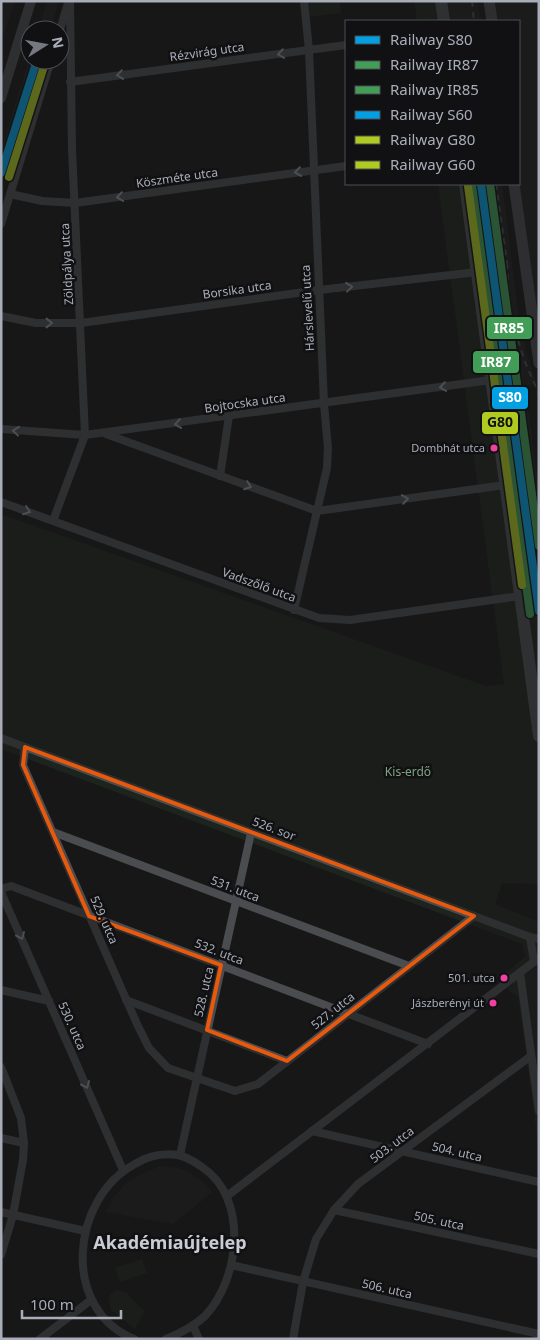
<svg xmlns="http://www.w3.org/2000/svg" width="540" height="1340" viewBox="0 0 540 1340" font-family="'Noto Sans',sans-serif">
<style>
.built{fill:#212123}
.green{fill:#1d241e}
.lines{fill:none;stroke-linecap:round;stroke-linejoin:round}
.minor{stroke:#4b4c50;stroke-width:8}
.tertiary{stroke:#4b4c50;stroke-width:10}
.secondary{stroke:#4a4a4e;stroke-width:11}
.primary{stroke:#4d4f52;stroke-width:12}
.rail{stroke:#4b4c4f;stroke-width:2;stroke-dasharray:6 5;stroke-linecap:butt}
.rail-1-casing{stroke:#111113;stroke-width:11}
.rail-2-casing{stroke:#111113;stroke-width:11}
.rail-3-casing{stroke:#111113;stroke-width:11}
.rail-4-casing{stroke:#111113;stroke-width:11}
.rail-5-casing{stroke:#111113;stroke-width:11}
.rail-6-casing{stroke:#111113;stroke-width:11}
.rail-1{stroke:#00a0e3;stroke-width:8}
.rail-2{stroke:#429d56;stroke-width:8}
.rail-3{stroke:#429d56;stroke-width:8}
.rail-4{stroke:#00a0e3;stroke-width:8}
.rail-5{stroke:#b0cb1f;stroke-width:8}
.rail-6{stroke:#b0cb1f;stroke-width:8}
.oneway{stroke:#8c9099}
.marked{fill:none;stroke:#e8590c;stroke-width:4;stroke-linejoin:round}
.bus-dot{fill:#f240a1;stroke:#111113;stroke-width:2}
.labels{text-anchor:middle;stroke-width:5;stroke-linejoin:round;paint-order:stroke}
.bus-label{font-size:11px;fill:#a8adb8;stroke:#111113;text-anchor:end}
.street-label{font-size:12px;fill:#a8adb8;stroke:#111113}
.park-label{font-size:12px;fill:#7fa381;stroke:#111113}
.district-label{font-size:18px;font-weight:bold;fill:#c9ccd4;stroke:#111113}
.line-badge{stroke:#111113;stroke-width:2}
.badge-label{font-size:14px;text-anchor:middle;font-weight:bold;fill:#fff}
.pale-badge-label{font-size:14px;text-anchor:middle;font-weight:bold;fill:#111}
</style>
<rect width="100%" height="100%" fill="#171717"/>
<g class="built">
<polygon points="1,1 15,1 1,42"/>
<polygon points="47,1 59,1 50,30 38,30"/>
<polygon points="447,1 478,1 481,21 450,21"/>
<polygon points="494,1 539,1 539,340 519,184 519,21 496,21"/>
<polygon points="30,57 30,60 41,60 1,185 1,151"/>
<polygon points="472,184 502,184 520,328 526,352 536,382 529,386 527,403 539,492 539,676"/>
<polygon points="539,966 539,1074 524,976"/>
<polygon points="161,1166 177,1168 187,1171 200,1180 212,1192 173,1224 106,1212 113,1198 127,1182 148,1171"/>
</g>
<g class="green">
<polygon points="308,1 340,1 341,13 310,17"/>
<polygon points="414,1 447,1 450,21 417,21"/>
<polygon points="438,184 472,184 539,676 539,884 502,883 495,904 539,922 539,966 524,976 539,1074 539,1150 518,996 509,992 505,974 525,956 522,944 1,749 1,514 486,686 504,684"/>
<polygon points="142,1259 147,1273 120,1282 115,1268"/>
<polygon points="115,1290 125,1292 145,1311 135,1329 111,1310 108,1297"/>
</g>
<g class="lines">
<g class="minor">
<polyline points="60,30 67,6"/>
<polyline points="70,82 346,45"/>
<polyline points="10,194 42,201 75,203 346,166"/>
<polyline points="1,224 51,60"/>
<polyline points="1,316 36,323 81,323 319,290 477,272"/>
<polyline points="1,429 85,435 491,380"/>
<polyline points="106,434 317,511 505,485"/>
<polyline points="220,476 229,416"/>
<polyline points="1,502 319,618 350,620 520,596"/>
<polyline points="53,521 85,435 72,149 70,1"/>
<polyline points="294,610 327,468 328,448 324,404 309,50 304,1"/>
<polyline points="1,738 530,937 539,939"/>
<polyline points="25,747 23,765 137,1024 149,1048 168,1068 235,1091 258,1084 474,916"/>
<polyline points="53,832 409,966"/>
<polyline points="1,889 11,886 428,1044"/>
<polyline points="1,892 123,1170"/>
<polyline points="530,937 534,961"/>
<polyline points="520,973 539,1111"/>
<polyline points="1,990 49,1001"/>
<polyline points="126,1000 287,1061"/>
<polyline points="1,1067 21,1118 24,1143 23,1160 13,1215 1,1255"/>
<polyline points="312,1131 539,1182"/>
<polyline points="1,1138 24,1143"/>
<polyline points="180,1155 251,833"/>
<polyline points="227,1196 539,958"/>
<polyline points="334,1210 539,1254"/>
<polyline points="1,1212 85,1231"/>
<polyline points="231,1265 539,1334"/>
<polyline points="193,1326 199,1339"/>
<polyline points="40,1339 91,1300"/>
<path d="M 134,1339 C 60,1309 71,1198 135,1164 C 148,1156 163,1153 178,1155 C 187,1157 195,1162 202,1167 C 249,1198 240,1279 205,1316 C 193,1327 181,1333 166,1339"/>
<polyline points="293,1339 303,1282 316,1239 334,1210 358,1184 531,1056"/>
</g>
<polyline class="tertiary" points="1,98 31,1"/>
<g class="secondary">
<polyline points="489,1 492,21"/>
<polyline points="514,184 539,363"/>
</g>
<g class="primary">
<polyline points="441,1 444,21"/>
<polyline points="465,184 539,736"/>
</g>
<g class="rail">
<polyline points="472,1 474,21"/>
<polyline points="496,184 508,270"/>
<polyline points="507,263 511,325 539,535"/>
<polyline points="518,340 525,362 539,394"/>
</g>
<g class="rail-1-casing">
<polyline id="rail-1" points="481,184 539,611"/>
</g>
<g class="rail-2-casing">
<polyline id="rail-2" points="472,185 530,614"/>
</g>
<g class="rail-3-casing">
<polyline id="rail-3" points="490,184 539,546"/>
</g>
<g class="rail-4-casing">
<polyline id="rail-4" points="1,173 37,60"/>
</g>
<g class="rail-5-casing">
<polyline id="rail-5" points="468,186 522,585"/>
</g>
<g class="rail-6-casing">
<polyline id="rail-6" points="9,177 45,63"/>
</g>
<use href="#rail-1" class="rail-1"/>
<use href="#rail-2" class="rail-2"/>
<use href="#rail-3" class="rail-3"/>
<use href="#rail-4" class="rail-4"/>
<use href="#rail-5" class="rail-5"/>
<use href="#rail-6" class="rail-6"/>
</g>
<defs><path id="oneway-chevron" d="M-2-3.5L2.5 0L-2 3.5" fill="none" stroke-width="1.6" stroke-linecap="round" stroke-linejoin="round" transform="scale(1.25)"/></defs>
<g class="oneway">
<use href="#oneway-chevron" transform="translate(281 54) rotate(172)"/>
<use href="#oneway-chevron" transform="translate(120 75) rotate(172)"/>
<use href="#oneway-chevron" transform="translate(298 172) rotate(172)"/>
<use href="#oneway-chevron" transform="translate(120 197) rotate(172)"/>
<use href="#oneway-chevron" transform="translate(349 287) rotate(-6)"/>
<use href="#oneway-chevron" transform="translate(49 323)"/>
<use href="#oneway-chevron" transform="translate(443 387) rotate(172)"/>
<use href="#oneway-chevron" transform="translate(178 424) rotate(172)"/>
<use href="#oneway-chevron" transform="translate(16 431) rotate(-174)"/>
<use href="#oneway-chevron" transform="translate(248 486) rotate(20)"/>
<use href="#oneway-chevron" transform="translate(405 499) rotate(-9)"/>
<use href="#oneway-chevron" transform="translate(27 511) rotate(20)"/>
<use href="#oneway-chevron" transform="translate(21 936) rotate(66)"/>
<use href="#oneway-chevron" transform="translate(86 1085) rotate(66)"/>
</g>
<path d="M0 0H540V1340H0ZM 25,747 L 474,916 L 287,1061 L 207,1030 L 221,965 L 89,916 L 23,765 Z" fill="#171717" fill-opacity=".55" fill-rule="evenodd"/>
<path class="marked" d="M 25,747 L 474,916 L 287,1061 L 207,1030 L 221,965 L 89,916 L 23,765 Z"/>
<g class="bus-dot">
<circle cx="494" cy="448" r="4.5"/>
<circle cx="504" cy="978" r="4.5"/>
<circle cx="493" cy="1003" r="4.5"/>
</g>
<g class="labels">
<g class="bus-label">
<text x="485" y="452">Dombhát utca</text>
<text x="495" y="982">501. utca</text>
<text x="484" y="1007">Jászberényi út</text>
</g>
<g class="street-label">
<text transform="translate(207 52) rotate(-8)" y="4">Rézvirág utca</text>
<text transform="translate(177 178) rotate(-8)" y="4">Köszméte utca</text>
<text transform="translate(67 264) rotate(-93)" y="4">Zöldpálya utca</text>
<text transform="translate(237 290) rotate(-8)" y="4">Borsika utca</text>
<text transform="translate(308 308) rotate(-93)" y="4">Hárslevelű utca</text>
<text transform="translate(245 403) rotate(-8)" y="4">Bojtocska utca</text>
<text transform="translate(259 585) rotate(20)" y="4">Vadszőlő utca</text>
<text transform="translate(274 829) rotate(21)" y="4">526. sor</text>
<text transform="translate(235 889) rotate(21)" y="4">531. utca</text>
<text transform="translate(104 920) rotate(66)" y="4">529. utca</text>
<text transform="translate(219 952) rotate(21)" y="4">532. utca</text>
<text transform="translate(204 992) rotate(-77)" y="4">528. utca</text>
<text transform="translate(333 1011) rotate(-38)" y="4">527. utca</text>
<text transform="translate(72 1026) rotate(66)" y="4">530. utca</text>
<text transform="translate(392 1145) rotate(-37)" y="4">503. utca</text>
<text transform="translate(457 1152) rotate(13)" y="4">504. utca</text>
<text transform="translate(439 1221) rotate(12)" y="4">505. utca</text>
<text transform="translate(387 1289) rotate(13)" y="4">506. utca</text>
</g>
<g class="park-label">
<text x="408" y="776">Kis-erdő</text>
</g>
<g class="district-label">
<text x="170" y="1249">Akadémiaújtelep</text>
</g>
</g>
<g class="line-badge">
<rect x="486" y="316" width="47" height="24" rx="5" fill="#429d56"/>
<rect x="472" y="350" width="48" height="24" rx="5" fill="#429d56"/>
<rect x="491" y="386" width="38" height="24" rx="5" fill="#00a0e3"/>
<rect x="481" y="411" width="38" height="24" rx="5" fill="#b0cb1f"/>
</g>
<g class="badge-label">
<text x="509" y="333">IR85</text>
<text x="496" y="367">IR87</text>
<text x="510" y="402">S80</text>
</g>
<g class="pale-badge-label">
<text x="500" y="427">G80</text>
</g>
<rect width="540" height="1340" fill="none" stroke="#a8adb8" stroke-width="5"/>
<rect x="345" y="20" width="175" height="165" fill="#111113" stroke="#4d4f55"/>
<rect x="355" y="36" width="25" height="8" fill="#00a0e3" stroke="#4d4f55"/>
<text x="390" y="45" font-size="15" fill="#a8adb8">Railway S80</text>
<rect x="355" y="61" width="25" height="8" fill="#429d56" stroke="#4d4f55"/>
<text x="390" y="70" font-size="15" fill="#a8adb8">Railway IR87</text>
<rect x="355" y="86" width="25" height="8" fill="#429d56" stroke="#4d4f55"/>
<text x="390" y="95" font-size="15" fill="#a8adb8">Railway IR85</text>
<rect x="355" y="111" width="25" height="8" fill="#00a0e3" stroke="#4d4f55"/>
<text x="390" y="120" font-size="15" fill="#a8adb8">Railway S60</text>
<rect x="355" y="136" width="25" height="8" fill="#b0cb1f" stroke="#4d4f55"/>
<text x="390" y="145" font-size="15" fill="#a8adb8">Railway G80</text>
<rect x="355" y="161" width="25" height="8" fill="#b0cb1f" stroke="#4d4f55"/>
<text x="390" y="170" font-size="15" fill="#a8adb8">Railway G60</text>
<g transform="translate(45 45) rotate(79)"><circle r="24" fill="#111113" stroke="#4d4f55"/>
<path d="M0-4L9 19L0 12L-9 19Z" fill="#757880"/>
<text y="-8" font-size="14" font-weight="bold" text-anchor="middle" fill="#a8adb8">N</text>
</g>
<path d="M22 1310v8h99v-8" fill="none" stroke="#a8adb8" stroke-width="2.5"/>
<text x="30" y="1310" font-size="15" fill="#a8adb8" stroke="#111113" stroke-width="4" paint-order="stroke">100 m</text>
</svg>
